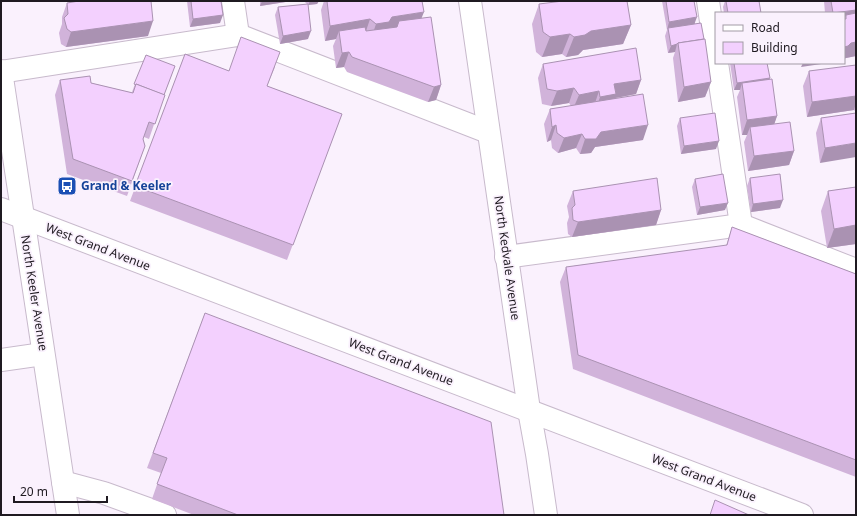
<svg xmlns="http://www.w3.org/2000/svg" width="857" height="516" viewBox="0 0 857 516" font-family="'Noto Sans',sans-serif">
<style>
.lines{fill:none;stroke-linecap:round;stroke-linejoin:round}
.minor-casing{stroke:#c8bacc;stroke-width:24}
.major-casing{stroke:#c8bacc;stroke-width:24}
.minor{stroke:#fff;stroke-width:22}
.major{stroke:#fff;stroke-width:22}
.wall{fill:#d1b3da}
.shaded-wall{fill:#aa92b2}
.building{fill:#f3d0fe;stroke:#aa92b2}
.labels{text-anchor:middle;stroke-width:3.5;stroke-linejoin:round;paint-order:stroke}
.transit-label{font-size:12px;font-weight:bold;fill:#164399;stroke:#faf1fd;text-anchor:start}
.street-label{font-size:12px;fill:#1f1a21;stroke:#faf1fd}
</style>
<rect width="100%" height="100%" fill="#faf1fd"/>
<g class="lines">
<g class="minor-casing">
<g id="minor">
<polyline points="233,1 238,35"/>
<polyline points="470,1 529,410 537,454 546,515"/>
<polyline points="708,1 716,56"/>
<polyline points="717,63 741,225"/>
<polyline points="1,71 68,515"/>
<polyline points="1,72 238,35 488,132"/>
<polyline points="506,257 741,225 856,270"/>
<polyline points="1,360 43,354"/>
<polyline points="63,482 104,493 165,515"/>
</g>
</g>
<g class="major-casing">
<polyline id="major" points="1,209 802,515"/>
</g>
<use href="#minor" class="minor"/>
<use href="#major" class="major"/>
</g>
<g class="wall">
<polygon points="187,1 221,1 220,23 190,27"/>
<polygon points="260,1 292,1 260,6"/>
<polygon points="304,1 319,1 317,4 308,5 308,39 280,44 275,15 278,7 307,4"/>
<polygon points="324,1 327,1 422,18 441,85 436,100 428,102 347,72 344,67 336,68 333,46 336,39 325,41 321,10"/>
<polygon points="662,1 694,1 695,24 711,82 705,97 678,102 673,58 675,52 668,53 665,36 667,30"/>
<polygon points="725,1 759,1 761,13 724,13 723,7"/>
<polygon points="824,1 856,1 856,56 846,58 844,13 825,13"/>
<polygon points="67,3 148,36 66,47 61,44 59,33 62,24 62,17"/>
<polygon points="539,4 631,25 623,44 583,50 578,55 566,57 562,54 542,57 536,52 532,24"/>
<polygon points="185,54 229,71 275,67 267,86 342,114 287,260 130,201"/>
<polygon points="146,55 172,74 164,95 149,139 144,137 143,139 145,146 127,196 67,174 55,95 60,80 91,83 133,93 132,92"/>
<polygon points="730,63 767,63 769,79 777,116 774,124 794,151 789,165 748,171 744,142 747,135 742,135 737,97 740,90 734,90"/>
<polygon points="543,64 641,80 636,94 615,98 614,98 643,140 595,147 591,153 580,154 576,148 558,153 552,148 551,140 547,142 544,124 550,109 571,106 569,103 551,106 542,104 538,78"/>
<polygon points="856,68 856,112 854,110 807,117 803,86 809,71"/>
<polygon points="856,113 820,163 816,133 821,118"/>
<polygon points="680,118 716,149 681,154 677,126"/>
<polygon points="750,178 780,208 751,212 747,186"/>
<polygon points="695,179 725,210 697,215 692,187"/>
<polygon points="856,187 856,244 827,248 821,211 828,191"/>
<polygon points="573,191 661,210 656,225 572,237 568,234 567,223 569,217 567,206"/>
<polygon points="732,227 856,274 856,477 573,369 560,282 566,267 726,246"/>
<polygon points="205,313 504,515 194,515 152,499 161,473 147,468"/>
</g>
<g class="shaded-wall">
<polygon points="262,1 292,1 260,6"/>
<polygon points="310,1 319,1 317,4 308,5"/>
<polygon points="856,10 856,24 846,15 844,20 844,13 836,13"/>
<polygon points="424,12 418,27 371,39 376,24 392,17"/>
<polygon points="223,15 220,23 190,27 193,19"/>
<polygon points="697,17 694,25 668,28 667,30 669,22"/>
<polygon points="370,19 365,34 339,31 336,39 325,41 330,26"/>
<polygon points="153,21 148,36 66,47 71,32"/>
<polygon points="631,25 623,44 583,50 578,55 566,57 574,37 591,31"/>
<polygon points="311,31 308,39 280,44 283,36"/>
<polygon points="570,34 562,54 542,57 550,37"/>
<polygon points="856,42 856,56 846,58 844,59 844,47 851,43"/>
<polygon points="677,44 675,52 668,53 671,46"/>
<polygon points="349,52 344,67 336,68 342,53"/>
<polygon points="803,63 828,63 801,67"/>
<polygon points="770,78 767,86 742,83 740,90 734,90 737,83"/>
<polygon points="641,80 636,94 615,98 611,109 595,112 600,97 614,84"/>
<polygon points="711,82 705,97 678,102 684,87"/>
<polygon points="441,85 436,100 428,102 434,87"/>
<polygon points="574,88 569,103 551,106 557,91"/>
<polygon points="599,91 594,106 573,109 579,95"/>
<polygon points="856,96 856,103 854,110 807,117 812,102"/>
<polygon points="777,116 772,131 750,127 747,135 742,135 747,120"/>
<polygon points="556,125 551,140 547,142 552,127"/>
<polygon points="648,125 643,140 595,147 591,153 580,154 585,139 601,132"/>
<polygon points="582,134 576,148 558,153 564,138"/>
<polygon points="719,141 716,149 681,154 684,146"/>
<polygon points="856,143 856,157 820,163 825,148"/>
<polygon points="794,151 789,165 748,171 754,156"/>
<polygon points="783,200 780,208 751,212 753,204"/>
<polygon points="728,203 725,210 697,215 700,207"/>
<polygon points="661,210 656,225 572,237 578,222"/>
<polygon points="856,225 856,244 827,248 834,229"/>
</g>
<g class="building">
<polygon points="79,1 151,1 153,21 71,32 67,29 64,18 68,14 67,3"/>
<polygon points="191,1 221,1 223,15 193,19"/>
<polygon points="327,1 422,1 424,12 392,17 389,22 376,24 370,19 330,26"/>
<polygon points="563,1 627,1 631,25 591,31 585,35 574,37 570,34 550,37 543,32 539,4"/>
<polygon points="666,1 694,1 697,17 669,22"/>
<polygon points="726,1 759,1 761,13 728,13"/>
<polygon points="831,1 856,1 856,10 833,13"/>
<polygon points="308,4 311,31 283,36 278,7"/>
<polygon points="856,13 856,42 851,43 848,46 844,47 844,19 846,19 846,15"/>
<polygon points="431,17 441,85 434,87 352,57 349,52 342,53 339,31 365,27 366,31 397,27 399,21"/>
<polygon points="701,23 704,39 678,43 677,44 671,46 668,28"/>
<polygon points="241,37 280,52 267,86 342,114 293,245 135,186 185,54 229,71"/>
<polygon points="705,39 711,82 684,87 678,43"/>
<polygon points="636,48 641,80 614,84 616,94 600,97 599,91 579,95 574,88 557,91 547,89 543,64"/>
<polygon points="146,55 175,66 164,95 136,84 136,85 134,84"/>
<polygon points="734,63 767,63 770,78 737,83"/>
<polygon points="856,65 856,96 812,102 809,71"/>
<polygon points="90,76 91,83 133,93 136,84 165,95 155,124 149,122 143,139 145,146 132,181 73,159 60,80"/>
<polygon points="772,79 777,116 747,120 742,83"/>
<polygon points="643,94 648,125 601,132 596,139 585,139 582,134 564,138 557,133 556,125 552,127 550,109"/>
<polygon points="715,113 719,141 684,146 680,118"/>
<polygon points="856,113 856,143 825,148 821,118"/>
<polygon points="790,122 794,151 754,156 750,127"/>
<polygon points="723,174 728,203 700,207 695,179"/>
<polygon points="780,174 783,200 753,204 750,178"/>
<polygon points="657,178 661,210 578,222 573,220 572,208 575,205 573,191"/>
<polygon points="856,187 856,225 834,229 828,191"/>
<polygon points="732,227 856,274 856,460 578,355 566,267 727,245"/>
<polygon points="205,313 491,422 504,515 238,515 157,484 167,458 153,453"/>
<polygon points="715,500 749,515 710,515"/>
</g>
<defs>
<g id="bus-square" transform="scale(1)"><rect x="-9" y="-9" width="18" height="18" rx="4" fill="#1a4fb4" stroke="#faf1fd"/><path d="M-5-6H5V4H4V6H2V4H-2V6H-4V4H-5ZM-3.5-4V0h7V-4ZM-3.5 1.2v1.5H-2V1.2ZM2 1.2v1.5H3.5V1.2Z" fill="#fff"/></g>
</defs>
<g fill-rule="evenodd">
<use href="#bus-square" x="67" y="186"/>
</g>
<g class="labels">
<g class="transit-label">
<text x="81" y="190">Grand &amp; Keeler</text>
</g>
<g class="street-label">
<text transform="translate(98 247) rotate(21)" y="4">West Grand Avenue</text>
<text transform="translate(507 258) rotate(82)" y="4">North Kedvale Avenue</text>
<text transform="translate(34 293) rotate(81)" y="4">North Keeler Avenue</text>
<text transform="translate(401 362) rotate(21)" y="4">West Grand Avenue</text>
<text transform="translate(704 478) rotate(21)" y="4">West Grand Avenue</text>
</g>
</g>
<rect width="857" height="516" fill="none" stroke="#1f1a21" stroke-width="4"/>
<rect x="715" y="12" width="130" height="52" fill="#faf1fd" stroke="#a29ba5"/>
<rect x="723" y="25" width="20" height="6" fill="#ffffff" stroke="#a29ba5"/>
<text x="751" y="32" font-size="12" fill="#1f1a21">Road</text>
<rect x="723" y="42" width="20" height="12" fill="#f3d0fe" stroke="#a29ba5"/>
<text x="751" y="52" font-size="12" fill="#1f1a21">Building</text>
<path d="M14 496v6h93v-6" fill="none" stroke="#1f1a21" stroke-width="2"/>
<text x="20" y="496" font-size="12" fill="#1f1a21" stroke="#faf1fd" stroke-width="3" paint-order="stroke">20 m</text>
</svg>
